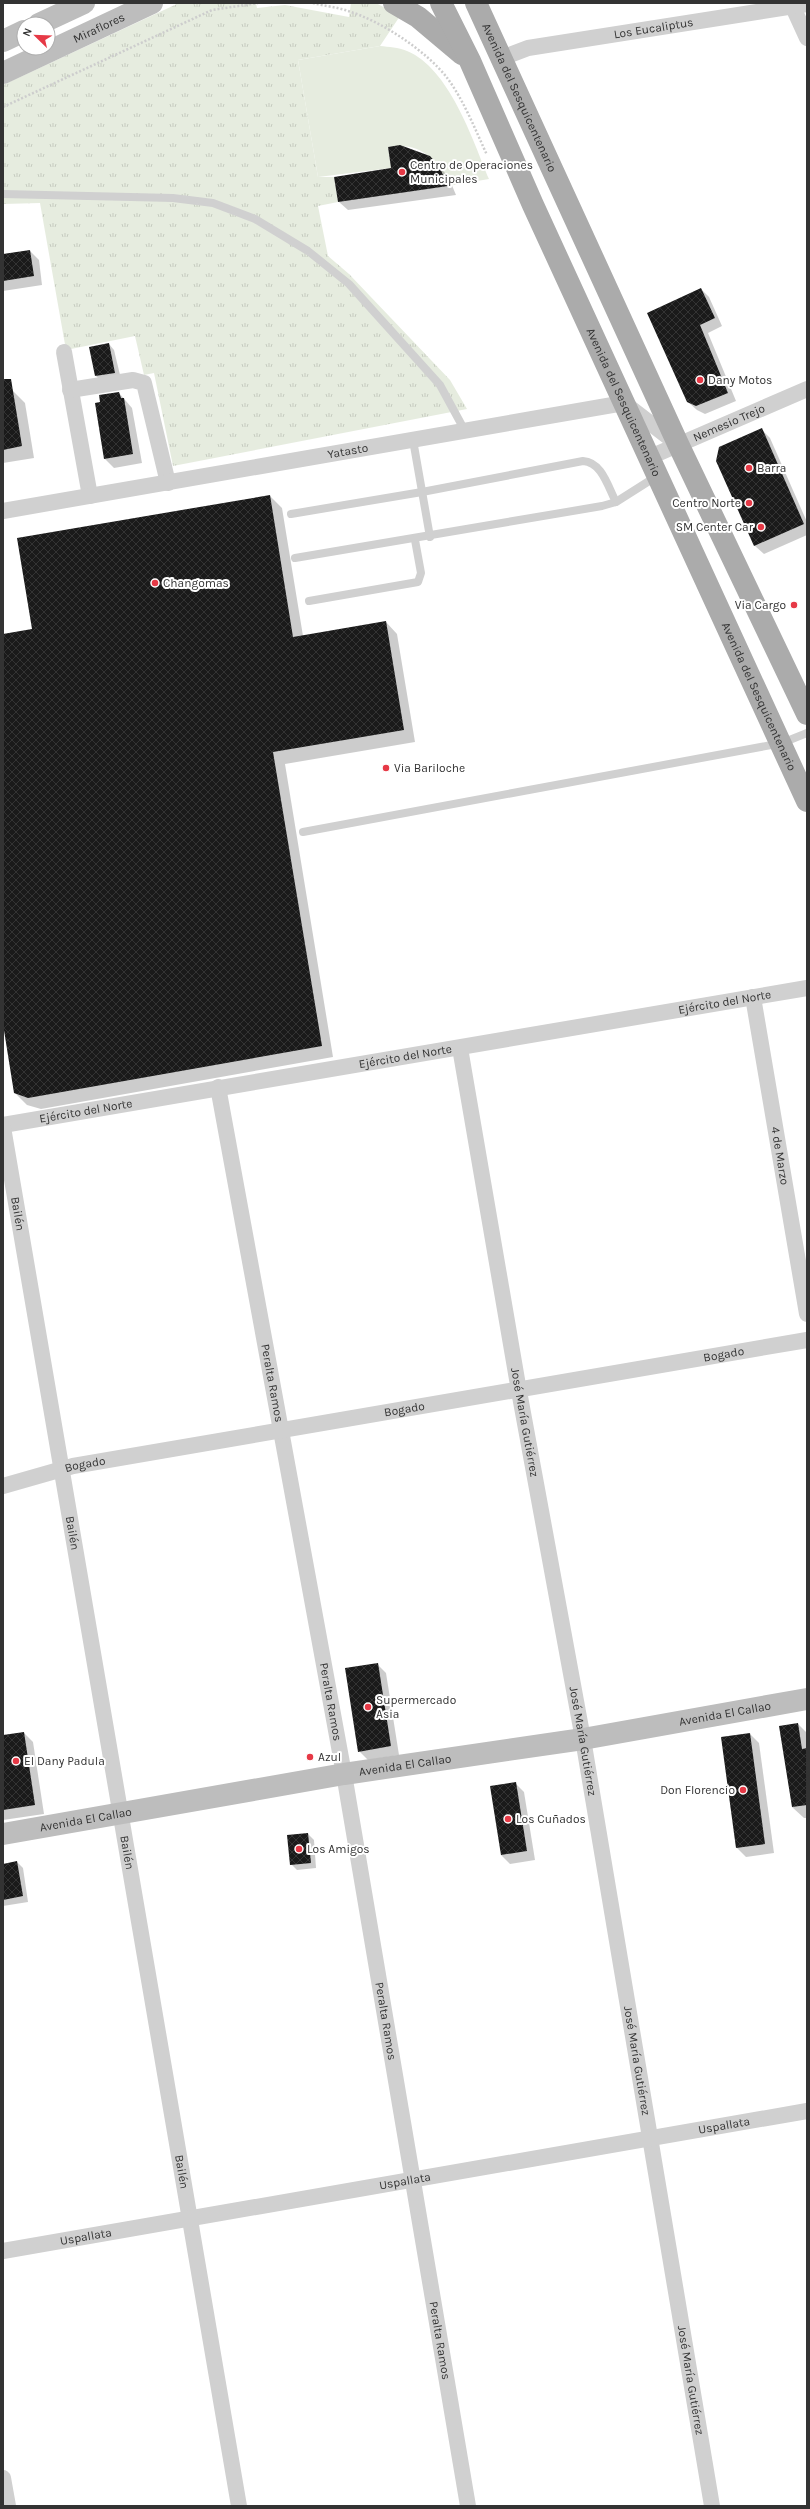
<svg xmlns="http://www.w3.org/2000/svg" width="810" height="2509" viewBox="0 0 810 2509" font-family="Karla,sans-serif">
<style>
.grass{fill:url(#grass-tufts)}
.park{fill:#e6ecdf}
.shadow{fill:#0003}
.building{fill:url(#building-cross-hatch)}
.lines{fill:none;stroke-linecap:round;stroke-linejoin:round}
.path{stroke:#cdcdcd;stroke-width:2.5;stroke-dasharray:2 2;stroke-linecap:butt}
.lane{stroke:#d0d0d0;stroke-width:8}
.street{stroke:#d0d0d0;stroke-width:16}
.secondary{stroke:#bdbdbd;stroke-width:22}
.primary{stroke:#ababab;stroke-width:22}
.poi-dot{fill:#e63946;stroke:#fff;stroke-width:1.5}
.labels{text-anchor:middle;stroke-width:4;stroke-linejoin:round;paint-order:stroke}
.street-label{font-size:12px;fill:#333;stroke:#fff}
.poi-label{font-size:12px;fill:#333;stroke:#fff;text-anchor:start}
</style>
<defs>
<pattern id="grass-tufts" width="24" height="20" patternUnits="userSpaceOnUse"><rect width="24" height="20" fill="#e6ecdf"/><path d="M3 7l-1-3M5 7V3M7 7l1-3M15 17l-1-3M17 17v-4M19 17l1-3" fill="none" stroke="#c6cbc0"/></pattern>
<pattern id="building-cross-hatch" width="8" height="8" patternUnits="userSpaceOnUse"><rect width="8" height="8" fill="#1a1a1a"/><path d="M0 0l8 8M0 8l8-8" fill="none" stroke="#333"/></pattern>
</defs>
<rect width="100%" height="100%" fill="#fff"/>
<polygon class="grass" points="179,3 256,3 257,8 285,5 349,17 351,3 376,3 400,16 380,46 298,60 318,177 334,177 338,202 318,206 328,256 349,274 450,380 467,409 173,466 154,373 144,375 135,336 66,350 40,203 3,204 3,85"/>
<path class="park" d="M 380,46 C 389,47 398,47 407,51 C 449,68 473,140 489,179 L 448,186 C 436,158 421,142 388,147 L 391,168 L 318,177 L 298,60 Z"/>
<g class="shadow">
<polygon points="429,157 448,176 456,195 348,210 339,202"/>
<polygon points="30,251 39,260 42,285 3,291 3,255"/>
<polygon points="701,289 709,297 722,326 708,333 736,401 705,414 697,410 688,402"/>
<polygon points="109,344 114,350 121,379 102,382 96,376 90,348"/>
<polygon points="13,391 25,403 34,458 3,463 3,393"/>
<polygon points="119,393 132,408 142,463 114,468 105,459 101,403"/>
<polygon points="761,429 770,438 807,522 807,535 764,554 755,546"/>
<polygon points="270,496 282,508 303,636 386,622 397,634 415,742 285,764 333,1057 41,1109 27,1105 15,1093 3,1017 3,635 33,630"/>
<polygon points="377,1664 386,1673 399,1755 368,1760 359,1751"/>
<polygon points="798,1724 807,1733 807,1818 804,1818 792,1807"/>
<polygon points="24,1733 33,1742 44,1814 3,1820 3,1736"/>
<polygon points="750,1734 759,1743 774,1853 746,1857 737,1848"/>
<polygon points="515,1783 524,1792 535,1860 510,1864 501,1855"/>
<polygon points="308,1834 314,1840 316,1868 297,1870 291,1864"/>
<polygon points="17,1862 23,1868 28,1902 3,1906 3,1865"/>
</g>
<g class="building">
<polygon points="400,145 430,156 439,166 448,186 338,202 334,177 391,168 388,147"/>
<polygon points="30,250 34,276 3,281 3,254"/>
<polygon points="701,288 715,318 700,325 728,393 696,406 687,402 647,313"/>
<polygon points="109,343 115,373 95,376 89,347"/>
<polygon points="3,379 11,379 22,446 3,450"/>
<polygon points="119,392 121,398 124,398 133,454 104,459 95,403 100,402 99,395"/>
<polygon points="762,428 804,524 754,546 716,461 719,447"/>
<polygon points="270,495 293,637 386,621 404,730 273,752 322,1046 28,1098 14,1093 3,1024 3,634 32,629 17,538"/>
<polygon points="378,1663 391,1746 358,1752 345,1668"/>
<polygon points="798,1723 802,1749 807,1748 807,1805 792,1807 779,1726"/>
<polygon points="24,1732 35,1805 3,1810 3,1735"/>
<polygon points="750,1733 765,1844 736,1848 721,1737"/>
<polygon points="516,1782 527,1851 501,1855 490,1786"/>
<polygon points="308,1833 311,1863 290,1865 287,1835"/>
<polygon points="17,1861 23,1896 3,1900 3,1864"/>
</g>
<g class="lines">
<g class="path">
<path d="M 313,3 C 324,6 337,7 348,11 C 381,21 427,51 448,79 C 464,101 475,129 487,155"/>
<polyline points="3,107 212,10 258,3"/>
</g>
<g class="lane">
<polyline points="3,194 173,198 213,203 255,219 308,251 349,284 440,385 465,431"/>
<polyline points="413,440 430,537"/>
<path d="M 291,514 L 422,492 L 583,461 C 602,462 608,487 616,502"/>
<polyline points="295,558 602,506 616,502 657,476"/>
<polyline points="309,601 418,582 421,573 415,540"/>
<polyline points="303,832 782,743 807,733"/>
</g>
<g class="street">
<polyline points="791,3 807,38"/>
<path id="s1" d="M 502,58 L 528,48 L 807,4"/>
<polyline points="64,352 90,496"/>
<polyline points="70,390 133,380 144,383 168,483"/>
<path id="s2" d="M 650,457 L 807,389"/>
<path id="s3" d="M 3,511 L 624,403 L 676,443"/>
<path id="s4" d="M 753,997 L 807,1314"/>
<path id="s5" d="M 460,1048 L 519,1391 L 583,1739 L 712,2506"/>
<path id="s6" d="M 218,1087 L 344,1774 L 468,2506"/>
<path id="s7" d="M 3,1125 L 807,988"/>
<path id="s8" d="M 3,1127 L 239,2506"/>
<path id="s9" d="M 3,1486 L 73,1466 L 807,1340"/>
<path id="s10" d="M 3,2251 L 807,2111"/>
<polyline points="3,2478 8,2506"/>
</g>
<g class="secondary">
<polyline points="39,24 84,3"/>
<polyline points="3,41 24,31"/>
<path id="s11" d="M 3,73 L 152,3"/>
<path id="s12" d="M 3,1834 L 344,1774 L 583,1739 L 807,1699"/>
</g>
<g class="primary">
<polyline points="394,3 418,17 462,54"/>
<path id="s13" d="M 441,3 L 470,61 L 533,205 L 807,801"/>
<path id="s14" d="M 476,3 L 679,446 L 807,714"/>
</g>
</g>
<g class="poi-dot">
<circle cx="402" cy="172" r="4"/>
<circle cx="700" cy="380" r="4"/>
<circle cx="749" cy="468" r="4"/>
<circle cx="749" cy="503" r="4"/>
<circle cx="761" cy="527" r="4"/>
<circle cx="155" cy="583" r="4"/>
<circle cx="794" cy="605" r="4"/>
<circle cx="386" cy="768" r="4"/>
<circle cx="368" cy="1707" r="4"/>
<circle cx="310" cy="1757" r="4"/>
<circle cx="16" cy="1761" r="4"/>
<circle cx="743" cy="1790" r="4"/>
<circle cx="508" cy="1819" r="4"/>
<circle cx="299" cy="1849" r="4"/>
</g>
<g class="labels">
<g class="street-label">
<text dy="4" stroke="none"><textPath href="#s11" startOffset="106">Miraflores</textPath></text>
<text dy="4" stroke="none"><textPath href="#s1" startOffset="155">Los Eucaliptus</textPath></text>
<text dy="4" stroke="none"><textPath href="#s14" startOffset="104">Avenida del Sesquicentenario</textPath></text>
<text dy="4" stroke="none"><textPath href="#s13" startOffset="439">Avenida del Sesquicentenario</textPath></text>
<text dy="4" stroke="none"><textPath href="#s2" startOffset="86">Nemesio Trejo</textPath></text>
<text dy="4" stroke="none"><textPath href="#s3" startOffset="350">Yatasto</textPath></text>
<text dy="4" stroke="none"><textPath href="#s13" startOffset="763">Avenida del Sesquicentenario</textPath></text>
<text dy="4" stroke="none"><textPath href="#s7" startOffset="732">Ejército del Norte</textPath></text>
<text dy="4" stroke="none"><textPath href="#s7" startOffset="408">Ejército del Norte</textPath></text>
<text dy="4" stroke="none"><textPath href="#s7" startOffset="84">Ejército del Norte</textPath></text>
<text dy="4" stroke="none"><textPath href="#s4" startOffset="161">4 de Marzo</textPath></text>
<text dy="4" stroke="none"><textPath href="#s8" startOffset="88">Bailén</textPath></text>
<text dy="4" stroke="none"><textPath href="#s9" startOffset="733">Bogado</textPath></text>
<text dy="4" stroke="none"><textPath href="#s6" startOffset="301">Peralta Ramos</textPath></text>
<text dy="4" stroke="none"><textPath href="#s9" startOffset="409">Bogado</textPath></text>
<text dy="4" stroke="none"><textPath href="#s5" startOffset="380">José María Gutiérrez</textPath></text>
<text dy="4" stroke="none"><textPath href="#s9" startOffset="85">Bogado</textPath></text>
<text dy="4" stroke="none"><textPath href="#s8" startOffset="412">Bailén</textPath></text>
<text dy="4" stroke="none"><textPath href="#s6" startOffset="625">Peralta Ramos</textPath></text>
<text dy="4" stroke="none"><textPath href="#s12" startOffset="732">Avenida El Callao</textPath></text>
<text dy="4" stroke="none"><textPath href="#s5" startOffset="704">José María Gutiérrez</textPath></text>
<text dy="4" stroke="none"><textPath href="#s12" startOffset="408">Avenida El Callao</textPath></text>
<text dy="4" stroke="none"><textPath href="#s12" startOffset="84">Avenida El Callao</textPath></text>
<text dy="4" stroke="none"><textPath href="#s8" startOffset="736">Bailén</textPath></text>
<text dy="4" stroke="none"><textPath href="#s6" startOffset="949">Peralta Ramos</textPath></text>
<text dy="4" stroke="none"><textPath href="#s5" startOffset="1028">José María Gutiérrez</textPath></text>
<text dy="4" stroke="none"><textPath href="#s10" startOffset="732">Uspallata</textPath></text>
<text dy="4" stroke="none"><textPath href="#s8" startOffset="1060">Bailén</textPath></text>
<text dy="4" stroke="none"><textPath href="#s10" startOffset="408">Uspallata</textPath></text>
<text dy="4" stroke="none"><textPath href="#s10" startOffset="84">Uspallata</textPath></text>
<text dy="4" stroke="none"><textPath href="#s6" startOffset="1273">Peralta Ramos</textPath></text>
<text dy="4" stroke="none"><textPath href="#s5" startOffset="1352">José María Gutiérrez</textPath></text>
</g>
<g class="poi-label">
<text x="410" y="169">Centro de Operaciones<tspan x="410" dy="14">Municipales</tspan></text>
<text x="708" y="384">Dany Motos</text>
<text x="757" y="472">Barra</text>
<text x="741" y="507" text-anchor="end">Centro Norte</text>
<text x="753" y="531" text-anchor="end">SM Center Car</text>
<text x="163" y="587">Changomas</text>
<text x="786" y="609" text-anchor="end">Via Cargo</text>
<text x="394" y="772">Via Bariloche</text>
<text x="376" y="1704">Supermercado<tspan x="376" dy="14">Asia</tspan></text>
<text x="318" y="1761">Azul</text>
<text x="24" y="1765">El Dany Padula</text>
<text x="735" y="1794" text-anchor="end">Don Florencio</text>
<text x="516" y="1823">Los Cuñados</text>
<text x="307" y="1853">Los Amigos</text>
</g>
</g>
<rect width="810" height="2509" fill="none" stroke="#333333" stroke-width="8"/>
<g transform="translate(36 36) rotate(293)"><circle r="19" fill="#ffffff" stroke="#adadad"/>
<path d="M0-3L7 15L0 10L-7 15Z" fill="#e63946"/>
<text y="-6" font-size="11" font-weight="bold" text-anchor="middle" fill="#333333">N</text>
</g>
</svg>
